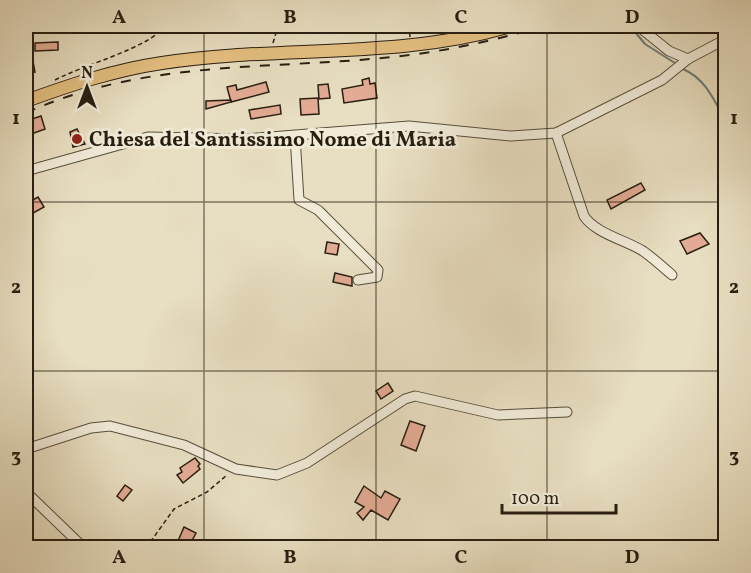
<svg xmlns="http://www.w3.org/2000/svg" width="751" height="573" viewBox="0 0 751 573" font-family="Vollkorn,serif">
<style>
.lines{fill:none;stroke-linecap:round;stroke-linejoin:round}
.stream{stroke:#6c7c76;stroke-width:2}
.building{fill:#e3ab95;stroke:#281e10;stroke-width:1.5}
.minor-casing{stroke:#584e3c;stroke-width:11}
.major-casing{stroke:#281e10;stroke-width:14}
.path{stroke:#281e10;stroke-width:1.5;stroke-dasharray:4.5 3;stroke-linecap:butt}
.minor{stroke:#f0ead7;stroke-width:9}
.major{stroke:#e4bf80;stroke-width:12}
.rail{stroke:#281e10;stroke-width:2;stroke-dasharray:10 10;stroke-linecap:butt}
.grid{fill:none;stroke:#281e10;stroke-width:1.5;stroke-opacity:0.55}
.poi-dot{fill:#8f2418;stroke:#f0ead7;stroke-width:2}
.labels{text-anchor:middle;stroke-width:6;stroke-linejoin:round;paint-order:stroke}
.poi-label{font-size:21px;font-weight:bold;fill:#281e10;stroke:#f0ead7;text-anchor:start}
.neatline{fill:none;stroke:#281e10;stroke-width:2}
.grid-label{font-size:20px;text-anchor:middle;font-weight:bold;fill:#281e10}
</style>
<rect width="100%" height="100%" fill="#e8dec1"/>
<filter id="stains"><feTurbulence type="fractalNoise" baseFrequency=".00333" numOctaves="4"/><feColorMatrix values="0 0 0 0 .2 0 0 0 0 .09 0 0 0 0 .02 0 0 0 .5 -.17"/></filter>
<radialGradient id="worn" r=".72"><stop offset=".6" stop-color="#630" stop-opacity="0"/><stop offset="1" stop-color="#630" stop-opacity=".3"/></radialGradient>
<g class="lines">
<g class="stream">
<polyline points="630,26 645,44 678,65"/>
<path d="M 683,69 C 706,79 714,100 726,122"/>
</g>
</g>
<g class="building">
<polygon points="58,42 58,50 35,51 35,43"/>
<polygon points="32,56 35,72 26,73 26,57"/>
<polygon points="369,78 370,84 375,83 377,98 344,103 342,89 363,85 362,80"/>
<polygon points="266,82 269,92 231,102 227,87 236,85 237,90"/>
<polygon points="328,84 330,98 319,99 318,85"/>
<polygon points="318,98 319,114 301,115 300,99"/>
<polygon points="231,100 231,102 206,109 206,101"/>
<polygon points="280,105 281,114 251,119 249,110"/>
<polygon points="41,116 45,129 26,136 26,121"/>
<polygon points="77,129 85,144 73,147 70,132"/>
<polygon points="641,183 645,190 611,209 607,200"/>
<polygon points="38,197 44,207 26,217 26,204"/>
<polygon points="700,233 709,244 687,254 680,241"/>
<polygon points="327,242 339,244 337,255 325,253"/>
<polygon points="335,273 352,277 352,286 333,282"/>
<polygon points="388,383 393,391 381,399 376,391"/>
<polygon points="410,421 425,426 416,451 401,445"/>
<polygon points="195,458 200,464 198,466 200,469 183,483 177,475 182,472 180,468"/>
<polygon points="125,485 132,490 123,501 117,496"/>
<polygon points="364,486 381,498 385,491 400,499 388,520 371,510 363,520 357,513 364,507 355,502"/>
<polygon points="184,527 196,533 188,548 175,548"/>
</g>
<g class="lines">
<g class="minor-casing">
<g id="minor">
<polyline points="638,26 669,51 688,59"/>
<path d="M 556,133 L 584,216 C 595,233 625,240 643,251 C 653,258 663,267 672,275"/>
<polyline points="295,136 299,200 318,210 378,270 377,277 358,280"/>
<polyline points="26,171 148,137 245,139 409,126 511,136 556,133 662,80 688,59 726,39"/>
<polyline points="26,449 91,428 110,426 184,445 236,469 277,475 307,463 405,399 415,396 498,415 567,412"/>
<polyline points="26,492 84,548"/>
</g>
</g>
<g class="major-casing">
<path id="major" d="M 26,101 C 70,85 114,70 162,63 C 278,45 397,60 511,26"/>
</g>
<g class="path">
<polyline points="409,26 410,37"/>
<polyline points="273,43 278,26"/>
<path d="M 55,80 C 83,65 149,48 165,26"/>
<polyline points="146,548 174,509 207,492 227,475"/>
</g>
<use href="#minor" class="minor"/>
<use href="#major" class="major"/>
<path class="rail" d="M 26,113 C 148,57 280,71 410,55 C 456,49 500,39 544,26"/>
</g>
<path class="grid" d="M 204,26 L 204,548M 376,26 L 376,548M 547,26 L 547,548M 26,202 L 726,202M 26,371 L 726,371"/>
<circle class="poi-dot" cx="77" cy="139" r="6"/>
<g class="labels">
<g class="poi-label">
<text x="89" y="146">Chiesa del Santissimo Nome di Maria</text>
</g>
</g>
<rect width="751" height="573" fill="none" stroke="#e8dec1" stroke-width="66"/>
<g transform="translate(87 87)" stroke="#f0ead7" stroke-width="4.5" paint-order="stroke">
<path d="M0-4.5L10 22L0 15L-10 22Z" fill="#281e10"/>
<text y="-9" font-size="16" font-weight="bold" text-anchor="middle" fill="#281e10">N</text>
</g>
<path d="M502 504v9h114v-9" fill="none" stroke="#281e10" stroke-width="3"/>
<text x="511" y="504" font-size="18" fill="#281e10" stroke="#f0ead7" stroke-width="4.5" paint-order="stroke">100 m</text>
<rect x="33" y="33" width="685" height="507" class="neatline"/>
<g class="grid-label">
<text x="119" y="23">A</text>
<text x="290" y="23">B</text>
<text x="461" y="23">C</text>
<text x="632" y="23">D</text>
<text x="16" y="124">1</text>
<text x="734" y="124">1</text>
<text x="16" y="293">2</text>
<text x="734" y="293">2</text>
<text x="16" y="462">3</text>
<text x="734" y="462">3</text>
<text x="119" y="563">A</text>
<text x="290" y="563">B</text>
<text x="461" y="563">C</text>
<text x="632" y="563">D</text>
</g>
<rect width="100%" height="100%" filter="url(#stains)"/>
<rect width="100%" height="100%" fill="url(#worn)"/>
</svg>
